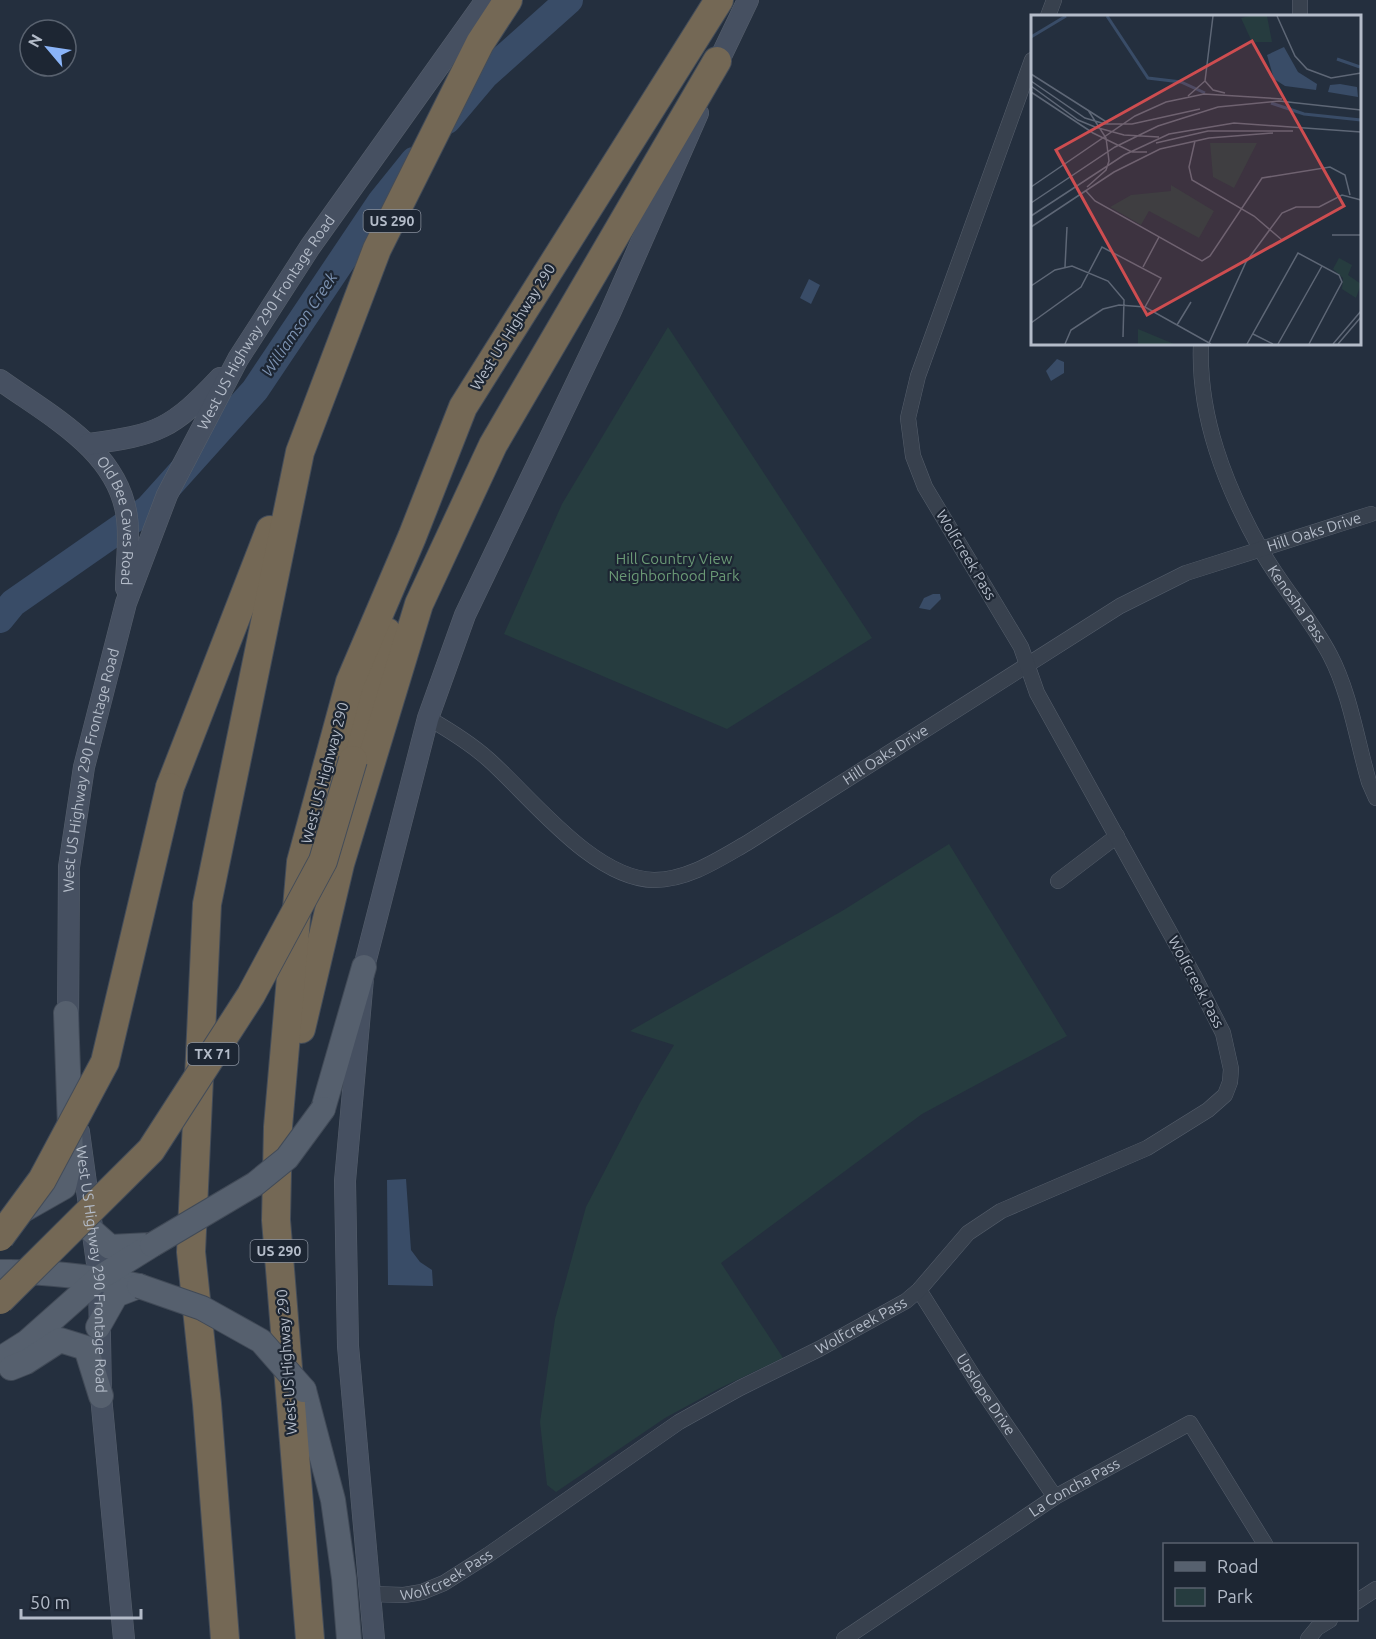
<svg xmlns="http://www.w3.org/2000/svg" width="1376" height="1639" viewBox="0 0 1376 1639" font-family="Ubuntu,sans-serif">
<style>
.green{fill:#263c3f}
.water{fill:#394c67}
.lines{fill:none;stroke-linecap:round;stroke-linejoin:round}
.river{stroke:#394c67;stroke-width:28}
.street-casing{stroke:#565f6c;stroke-width:16}
.secondary-casing{stroke:#565f6c;stroke-width:22}
.primary-casing{stroke:#414a57;stroke-width:26}
.highway-casing{stroke:#434c59;stroke-width:30}
.street{stroke:#38414e;stroke-width:15}
.secondary{stroke:#465061;stroke-width:21}
.primary{stroke:#56606e;stroke-width:24}
.highway{stroke:#746855;stroke-width:28}
.primary-bridge-casing{stroke:#414a57;stroke-width:26;stroke-linecap:butt}
.highway-bridge-casing{stroke:#434c59;stroke-width:30;stroke-linecap:butt}
.primary-bridge{stroke:#56606e;stroke-width:24}
.highway-bridge{stroke:#746855;stroke-width:28}
.labels{text-anchor:middle;stroke-width:4.5;stroke-linejoin:round;paint-order:stroke}
.shield{fill:#1d2633;stroke:#878f9c;stroke-width:1.5}
.shield-label{font-size:14px;font-weight:bold;fill:#b4bcc9}
.street-label{font-size:15px;fill:#b4bcc9;stroke:#1d2633}
.park-label{font-size:15px;fill:#6b9a76;stroke:#1d2633}
.water-label{font-size:16px;font-style:italic;fill:#7c92b1;stroke:#1d2633}
.inset-river{fill:none;stroke:#394c67;stroke-width:3}
.inset-road{fill:none;stroke:#5e6776;stroke-width:1.5}
.view{fill:#ce4d50;fill-opacity:0.15;stroke:#ce4d50;stroke-width:3}
.inset-edge{fill:none;stroke:#b4bcc9;stroke-width:3}
</style>
<rect width="100%" height="100%" fill="#242f3e"/>
<g class="green">
<polygon points="668,327 872,638 727,729 504,634 562,504"/>
<polygon points="949,844 1067,1036 922,1114 721,1263 783,1358 718,1389 665,1418 556,1492 547,1485 540,1422 555,1319 586,1207 641,1101 674,1045 630,1031 842,911"/>
</g>
<g class="water">
<polygon points="809,279 820,285 811,304 800,298"/>
<polygon points="1057,359 1064,362 1064,373 1051,381 1046,371"/>
<polygon points="933,594 940,594 941,599 930,610 919,608 924,598"/>
<polygon points="406,1179 411,1250 420,1262 432,1270 433,1286 388,1285 387,1180"/>
</g>
<g class="lines">
<g class="river">
<polyline points="447,120 485,75 569,0"/>
<polyline points="0,619 13,603 148,509 255,390 381,202 414,161"/>
</g>
<g class="street-casing">
<g id="street">
<polyline points="1300,0 1300,16"/>
<polyline points="1048,16 1054,0"/>
<path id="s1" d="M 1201,344 C 1198,416 1225,485 1260,548 C 1280,585 1310,617 1330,655 C 1350,693 1357,741 1369,782 L 1376,798"/>
<path id="s2" d="M 428,718 C 449,730 470,743 488,759 C 531,797 593,879 654,880 C 688,880 719,859 747,843 L 1120,606 L 1186,573 L 1371,514"/>
<polyline points="1058,881 1117,836"/>
<path id="s3" d="M 919,1290 L 980,1387 L 1055,1497"/>
<path id="s4" d="M 371,1594 L 404,1595 L 422,1592 L 444,1583 L 488,1555 L 679,1422 L 740,1388 L 819,1349 L 906,1301 L 919,1290 L 968,1233 L 1001,1211 L 1147,1148 L 1208,1110 L 1225,1095 L 1230,1082 L 1231,1069 L 1223,1033 L 1194,976 L 1037,693 L 1021,647 L 925,487 L 913,456 L 908,418 L 918,376 L 1032,60"/>
<polyline points="1356,1602 1376,1589"/>
<path id="s5" d="M 844,1639 L 1055,1497 L 1190,1423 L 1265,1544"/>
<polyline points="1308,1639 1317,1628 1330,1620"/>
</g>
</g>
<g class="secondary-casing">
<g id="secondary">
<polyline points="712,75 748,0"/>
<path id="s6" d="M 0,380 C 50,416 119,451 127,518 C 130,540 126,565 126,588"/>
<path d="M 89,444 C 158,435 172,429 220,378"/>
<path id="s7" d="M 68,1030 L 69,867 L 84,767 L 126,603 L 167,495 L 238,359 L 310,247 L 486,0"/>
<path id="s8" d="M 79,1132 L 99,1278 L 101,1396 L 124,1639"/>
<polyline points="374,1639 348,1346 345,1181 364,967 428,718 465,615 610,313 698,113"/>
</g>
</g>
<g class="primary-casing">
<g id="primary">
<polyline points="323,1109 364,967"/>
<polyline points="20,1212 64,1187 71,1156 66,1013"/>
<polyline points="92,1231 110,1247 150,1245"/>
<path d="M 0,1272 C 47,1271 93,1277 139,1286"/>
<polyline points="98,1327 116,1295 139,1286"/>
<polyline points="0,1359 27,1342 99,1278 152,1245"/>
<polyline points="11,1368 26,1362 60,1340 86,1348 101,1396"/>
<polyline points="304,1390 333,1500 344,1578 349,1639"/>
</g>
</g>
<g class="highway-casing">
<g id="highway">
<polyline points="358,741 387,632"/>
<polyline points="170,787 270,530"/>
<polyline points="301,1029 340,864 419,604 493,445 717,61"/>
<polyline points="225,1639 207,1404 191,1252 207,904 300,452 377,249 480,43 508,0"/>
<polyline points="310,1639 276,1220 278,1127 301,862 350,682 412,537 463,407 719,0"/>
</g>
</g>
<use href="#street" class="street"/>
<use href="#secondary" class="secondary"/>
<use href="#primary" class="primary"/>
<use href="#highway" class="highway"/>
<g class="primary-bridge-casing">
<g id="primary-bridge">
<polyline points="152,1245 255,1184 287,1158 323,1109"/>
<polyline points="139,1286 202,1308 261,1341 304,1390"/>
</g>
</g>
<g class="highway-bridge-casing">
<g id="highway-bridge">
<polyline points="0,1237 42,1180 105,1062 170,787"/>
<polyline points="0,1300 151,1150 251,995 323,861 353,760"/>
</g>
</g>
<use href="#primary-bridge" class="primary-bridge"/>
<use href="#highway-bridge" class="highway-bridge"/>
</g>
<g class="labels">
<g class="shield">
<rect x="363.5" y="210" width="57" height="22" rx="4.5"/>
<rect x="187.5" y="1043" width="51" height="22" rx="4.5"/>
<rect x="250.5" y="1240" width="57" height="22" rx="4.5"/>
</g>
<g class="shield-label">
<text x="392" y="226">US 290</text>
<text x="213" y="1059">TX 71</text>
<text x="279" y="1256">US 290</text>
</g>
<g class="street-label">
<text dy="5" stroke="none"><textPath href="#s7" startOffset="748">West US Highway 290 Frontage Road</textPath></text>
<text transform="translate(513 327) rotate(-58)" y="5">West US Highway 290</text>
<text dy="5" stroke="none"><textPath href="#s6" startOffset="194">Old Bee Caves Road</textPath></text>
<text dy="5" stroke="none"><textPath href="#s2" startOffset="1034">Hill Oaks Drive</textPath></text>
<text transform="translate(966 555) rotate(59)" y="5">Wolfcreek Pass</text>
<text dy="5" stroke="none"><textPath href="#s1" startOffset="282">Kenosha Pass</textPath></text>
<text dy="5" stroke="none"><textPath href="#s2" startOffset="548">Hill Oaks Drive</textPath></text>
<text dy="5" stroke="none"><textPath href="#s7" startOffset="262">West US Highway 290 Frontage Road</textPath></text>
<text transform="translate(325 773) rotate(-75)" y="5">West US Highway 290</text>
<text transform="translate(1196 982) rotate(62)" y="5">Wolfcreek Pass</text>
<text dy="5" stroke="none"><textPath href="#s8" startOffset="138">West US Highway 290 Frontage Road</textPath></text>
<text dy="5" stroke="none"><textPath href="#s4" startOffset="566">Wolfcreek Pass</textPath></text>
<text transform="translate(287 1362) rotate(-94)" y="5">West US Highway 290</text>
<text dy="5" stroke="none"><textPath href="#s3" startOffset="124">Upslope Drive</textPath></text>
<text dy="5" stroke="none"><textPath href="#s5" startOffset="276">La Concha Pass</textPath></text>
<text dy="5" stroke="none"><textPath href="#s4" startOffset="80">Wolfcreek Pass</textPath></text>
</g>
<g class="park-label">
<text x="674" y="564">Hill Country View<tspan x="674" dy="17">Neighborhood Park</tspan></text>
</g>
<g class="water-label">
<text transform="translate(299 324) rotate(-56)" y="6">Williamson Creek</text>
</g>
</g>
<g transform="translate(1031 15)">
<rect width="330" height="330" fill="#242f3e"/>
<path d="M 218,1 L 236,1 L 241,27 L 221,27 L 210,3 ZM 179,128 L 226,128 L 203,173 L 182,162 ZM 140,170 L 183,196 L 168,223 L 118,196 L 110,210 L 79,192 L 100,180 L 140,176 ZM 308,243 L 321,250 L 317,260 L 330,269 L 325,283 L 311,274 L 312,263 L 302,254 ZM 107,314 L 143,329 L 107,329 Z" fill="#263c3f"/>
<path d="M 253,32 L 267,57 L 286,69 L 285,75 L 254,71 L 243,64 L 236,40 ZM 309,69 L 326,72 L 327,82 L 297,77 L 299,70 Z" fill="#394c67"/>
<path class="inset-river" d="M 76,1 L 117,63 L 150,67 L 174,78M 0,22 L 35,1M 306,44 L 329,52M 240,88 L 273,99 L 330,105"/>
<path class="inset-road" d="M 246,1 L 264,41 L 276,54 L 300,63 L 330,58M 0,59 L 77,108M 0,66 L 54,103 L 74,109 L 101,109 L 169,94M 174,66 L 182,75 L 194,78M 0,71 L 47,105 L 64,112 L 93,120 L 128,122M 0,77 L 62,118 L 101,137 L 116,137M 157,81 L 174,66 L 182,1M 164,126 L 158,152 L 161,165 L 223,201 L 251,225M 125,128 L 177,116 L 262,116M 0,172 L 104,101 L 135,87 L 173,79 L 251,84M 56,172 L 75,155 L 78,146 L 75,123 L 57,95M 55,176 L 64,186 L 171,246 L 179,241 L 231,163 L 299,152 L 314,160 L 319,180M 0,188 L 84,132 L 127,111 L 187,92 L 248,86 L 330,95M 0,201 L 93,140 L 138,119 L 203,108 L 330,117M 0,212 L 83,157 L 129,134 L 178,123 L 242,118M 301,220 L 330,220M 34,252 L 36,212M 112,252 L 128,222M 0,271 L 24,255 L 41,251 L 77,266 L 93,285 L 92,322M 0,308 L 50,272 L 71,232 L 130,263 L 114,292M 146,310 L 160,287M 222,319 L 242,329M 178,328 L 215,247 L 251,198 L 265,192 L 288,192 L 311,180 L 330,185M 34,329 L 40,315 L 72,294 L 88,290 L 114,292 L 180,329M 216,329 L 267,238 L 308,260 L 311,267 L 278,329M 247,329 L 291,251M 302,329 L 330,296M 307,329 L 330,302"/>
<path class="view" d="M 221,26 L 313,191 L 116,300 L 25,135 Z"/>
<rect width="330" height="330" class="inset-edge"/>
</g>
<rect x="1163" y="1543" width="195" height="78" fill="#1d2633" stroke="#59626f" stroke-width="1.5"/>
<rect x="1175" y="1562" width="30" height="9" fill="#56606e" stroke="#59626f" stroke-width="1.5"/>
<text x="1217" y="1573" font-size="18" fill="#b4bcc9">Road</text>
<rect x="1175" y="1588" width="30" height="18" fill="#263c3f" stroke="#59626f" stroke-width="1.5"/>
<text x="1217" y="1603" font-size="18" fill="#b4bcc9">Park</text>
<g transform="translate(48 48) rotate(299)"><circle r="28" fill="#1d2633" stroke="#59626f" stroke-width="1.5"/>
<path d="M0-4.5L10 22L0 15L-10 22Z" fill="#8ab4f8"/>
<text y="-9" font-size="16" font-weight="bold" text-anchor="middle" fill="#b4bcc9">N</text>
</g>
<path d="M21 1609v9h120v-9" fill="none" stroke="#b4bcc9" stroke-width="3"/>
<text x="30" y="1609" font-size="18" fill="#b4bcc9" stroke="#1d2633" stroke-width="4.5" paint-order="stroke">50 m</text>
</svg>
